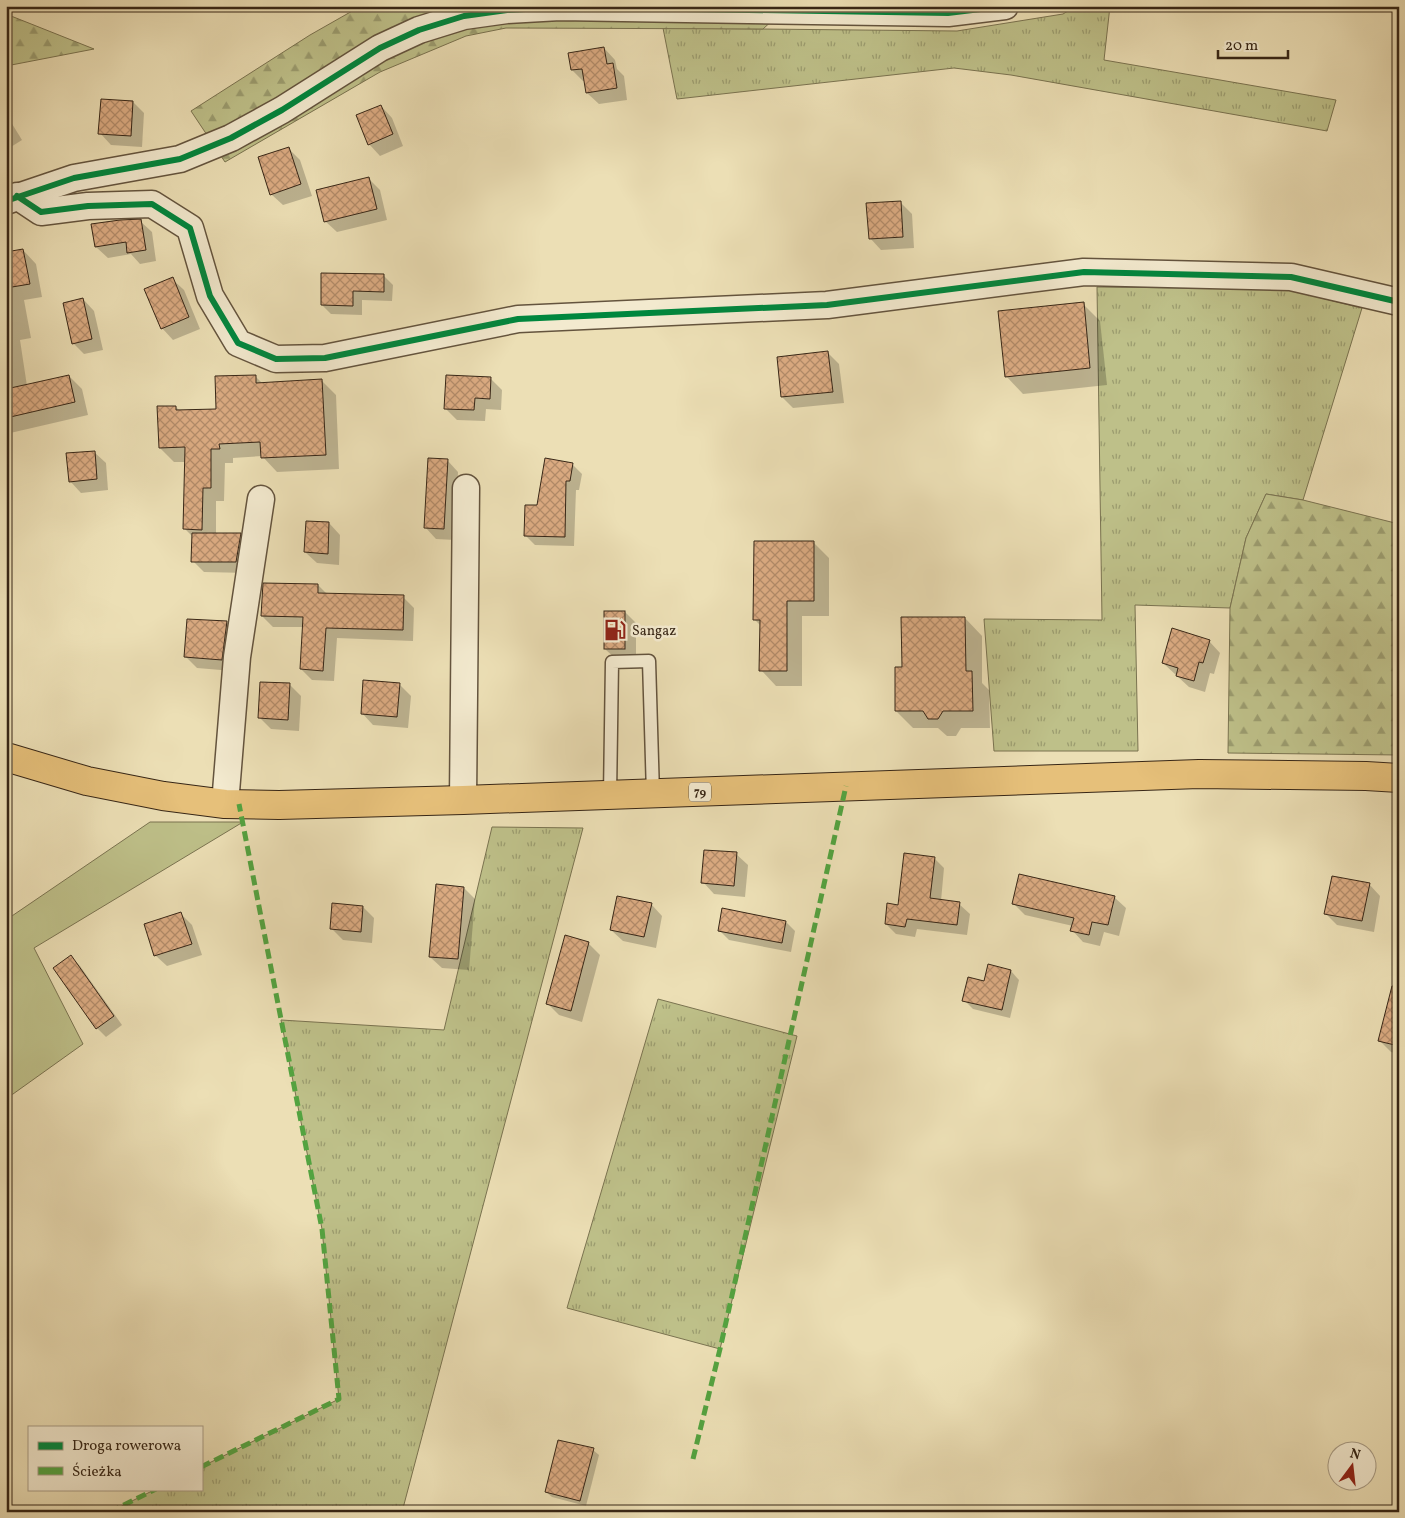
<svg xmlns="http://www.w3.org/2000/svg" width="1405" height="1518" viewBox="0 0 1405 1518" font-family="Vollkorn,serif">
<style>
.grass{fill:url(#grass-tufts);stroke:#7a7350}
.forest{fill:url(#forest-firs);stroke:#7a7350}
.garden{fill:#bec089;stroke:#7a7350}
.shadow{fill:#0003}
.building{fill:url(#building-cross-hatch);stroke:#372616}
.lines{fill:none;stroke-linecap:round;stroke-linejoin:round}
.service-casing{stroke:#64543e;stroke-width:15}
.minor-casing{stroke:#64543e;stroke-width:29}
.primary-casing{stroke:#372616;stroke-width:30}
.service{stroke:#f3eacf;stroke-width:12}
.minor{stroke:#f3eacf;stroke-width:26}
.primary{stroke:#e6c07a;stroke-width:28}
.quiet{stroke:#53a340;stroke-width:5;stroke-dasharray:10 5;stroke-linecap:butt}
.cycleway-casing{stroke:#f3eacf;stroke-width:9}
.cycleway{stroke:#00873e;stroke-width:6}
.labels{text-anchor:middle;stroke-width:5;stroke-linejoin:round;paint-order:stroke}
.shield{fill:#f3eacf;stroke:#6f614e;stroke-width:1}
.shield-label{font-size:12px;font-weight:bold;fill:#372616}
.poi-label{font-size:14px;fill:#372616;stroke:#f3eacf;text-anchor:start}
</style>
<defs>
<pattern id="grass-tufts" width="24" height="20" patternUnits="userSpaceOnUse" patternTransform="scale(1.25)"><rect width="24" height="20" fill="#bec089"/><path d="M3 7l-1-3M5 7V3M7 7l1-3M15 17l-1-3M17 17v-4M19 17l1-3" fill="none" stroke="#9b9c6f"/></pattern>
<pattern id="forest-firs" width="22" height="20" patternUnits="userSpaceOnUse" patternTransform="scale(1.25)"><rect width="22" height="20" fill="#bec089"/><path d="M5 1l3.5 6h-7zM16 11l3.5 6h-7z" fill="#9b9c6f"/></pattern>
<pattern id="building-cross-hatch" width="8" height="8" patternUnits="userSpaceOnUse" patternTransform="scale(1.25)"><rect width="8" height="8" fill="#dbab82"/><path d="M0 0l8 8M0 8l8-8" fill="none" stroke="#b28b69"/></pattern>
</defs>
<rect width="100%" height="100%" fill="#ecdfb5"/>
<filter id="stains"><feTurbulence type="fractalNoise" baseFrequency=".004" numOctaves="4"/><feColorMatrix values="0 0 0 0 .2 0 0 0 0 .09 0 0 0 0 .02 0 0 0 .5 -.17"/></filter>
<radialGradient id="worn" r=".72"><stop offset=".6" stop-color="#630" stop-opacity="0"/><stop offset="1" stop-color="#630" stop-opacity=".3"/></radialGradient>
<g class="grass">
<polygon points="1076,6 1110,6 1104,60 1336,100 1327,131 1011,75 954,68 677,99 663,28 957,31 1063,14"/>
<polygon points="1097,287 1285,289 1362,308 1303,500 1266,494 1246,538 1230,608 1135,605 1138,751 994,751 984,619 1102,620"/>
<polygon points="492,827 583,828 402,1512 110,1512 156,1489 201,1489 201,1467 339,1399 322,1229 281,1020 444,1030"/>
<polygon points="658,999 797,1036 720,1349 567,1308"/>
</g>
<g class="forest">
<polygon points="361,6 788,6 763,29 506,28 466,36 380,72 225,162 191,111 310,35"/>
<polygon points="6,14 94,49 6,66"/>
<polygon points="1266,494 1303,500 1399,524 1399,755 1228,753 1230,608 1246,538"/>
</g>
<polygon class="garden" points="150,822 243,822 34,948 83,1044 6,1099 6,920"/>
<g class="shadow">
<polygon points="604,48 615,60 617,69 624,76 627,100 599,104 587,93 585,81 583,81 572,70"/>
<polygon points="133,102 144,113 142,147 111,145 100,133"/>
<polygon points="381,106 392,118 403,146 380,156 369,144"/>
<polygon points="6,114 22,140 6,150"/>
<polygon points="288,148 300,160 312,196 283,205 271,194"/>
<polygon points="368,178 380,190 387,220 337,232 325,221"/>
<polygon points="900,202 912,214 914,248 881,250 870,238"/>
<polygon points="140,221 152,232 156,261 140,264 131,254 108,258 96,247"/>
<polygon points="23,250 36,264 42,297 24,300 31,338 20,340 27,386 69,376 82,389 88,415 6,434 6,254"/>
<polygon points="383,275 393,285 392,301 362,300 362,315 331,314 322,305"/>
<polygon points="172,279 184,290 200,329 173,340 162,328"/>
<polygon points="83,299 94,311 103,350 84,354 73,343"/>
<polygon points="1083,304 1100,321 1107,385 1023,394 1006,376"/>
<polygon points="828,353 839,364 844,403 793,408 782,397"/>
<polygon points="255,376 263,384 322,381 336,395 339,469 277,472 262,456 233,458 233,463 225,463 224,501 216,501 216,534 240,535 251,546 247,573 204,572 193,561 193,537 185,529 186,462 174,462 160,448 176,407 180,411 218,410"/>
<polygon points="490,378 502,390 501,410 486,409 485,421 457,420 446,409"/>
<polygon points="94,452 106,463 108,490 81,493 70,481"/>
<polygon points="447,460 458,472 455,540 436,539 425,527"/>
<polygon points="572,464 582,474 579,490 576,490 574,546 535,545 525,535"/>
<polygon points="329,523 340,535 339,565 317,563 305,552"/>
<polygon points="814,543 829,558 829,616 802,616 802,686 776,686 761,670 761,626 754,619"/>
<polygon points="318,585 327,594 403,597 414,608 413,641 337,638 334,681 312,680 301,669 304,627 273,627 262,616"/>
<polygon points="625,612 636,623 636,660 617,660 605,649"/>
<polygon points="965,618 982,636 982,683 989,690 990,728 961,728 956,736 947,736 938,728 913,728 896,711 903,668"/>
<polygon points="227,622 238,634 233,671 197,668 186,657"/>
<polygon points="1209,641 1220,653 1214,674 1210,673 1205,692 1189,687 1163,663"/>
<polygon points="261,683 290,685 301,696 299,731 271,729 260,718"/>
<polygon points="399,684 411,696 408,728 373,725 362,713"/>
<polygon points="736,854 748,865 745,897 714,894 703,882"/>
<polygon points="934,858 944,868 941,901 959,904 970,914 967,935 917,929 915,937 896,934 886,924"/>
<polygon points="1369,884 1380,896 1374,932 1337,925 1326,914"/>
<polygon points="464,888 475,899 469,970 442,968 430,957"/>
<polygon points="1114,897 1126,908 1119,936 1104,932 1100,946 1083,942 1072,930 1073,926 1025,915 1013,903"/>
<polygon points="651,904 662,916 656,948 623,941 611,930"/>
<polygon points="363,907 374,918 372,943 343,940 331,928"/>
<polygon points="181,914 192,925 202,955 167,966 155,955"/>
<polygon points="786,922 795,931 791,952 729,940 720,931"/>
<polygon points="565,937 589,944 600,955 582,1022 559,1015 548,1004"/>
<polygon points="71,957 80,966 122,1025 106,1037 97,1028"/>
<polygon points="1011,971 1019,980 1010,1018 973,1009 964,1000"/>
<polygon points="1399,1009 1399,1054 1391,1052 1379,1040"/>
<polygon points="593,1450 599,1455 586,1506 552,1497 546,1492"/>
</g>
<g class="building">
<polygon points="604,47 607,64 613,63 617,88 586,93 582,69 571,70 568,53"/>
<polygon points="101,99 133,101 131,136 98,134"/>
<polygon points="381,105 393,134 368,145 356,115"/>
<polygon points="289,147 301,184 270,195 258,157"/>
<polygon points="369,177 377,209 324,222 316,190"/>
<polygon points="901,201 903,237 869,239 866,203"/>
<polygon points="141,219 146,250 127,253 126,242 95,247 91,224 120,220"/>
<polygon points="23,249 30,284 6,288 6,252"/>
<polygon points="321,273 384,274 384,292 353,291 353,306 321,305"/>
<polygon points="173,277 189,317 161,329 144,289"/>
<polygon points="83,298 92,339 72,344 63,303"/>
<polygon points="1084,302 1090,368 1005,377 998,311"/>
<polygon points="828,351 833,392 781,397 777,357"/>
<polygon points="69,375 75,402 6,418 6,389"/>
<polygon points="256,375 256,383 322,379 326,455 261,458 260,442 219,444 220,449 211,449 211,488 203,488 202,530 183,529 185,447 159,448 157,406 176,406 176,410 216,409 215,376"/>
<polygon points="446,375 491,377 490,399 475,398 474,410 444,409"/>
<polygon points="95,451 97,479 69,482 66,453"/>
<polygon points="428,458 448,459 444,529 424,528"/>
<polygon points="545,458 573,463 570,481 566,481 565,537 524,536 525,505 537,505"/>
<polygon points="306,521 329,522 328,554 304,552"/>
<polygon points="192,533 241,533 236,562 191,562"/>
<polygon points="754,541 814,541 814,601 787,601 787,671 759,671 760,620 753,620"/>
<polygon points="263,583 318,584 318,593 404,595 403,630 326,628 323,671 300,669 303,617 261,616"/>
<rect x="604" y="611" width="21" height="38"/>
<polygon points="901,617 965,617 966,671 972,671 973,711 943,711 938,719 928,719 923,711 895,711 895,667 902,667"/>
<polygon points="187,619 227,621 222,660 184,657"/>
<polygon points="1172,628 1210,640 1203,663 1199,662 1194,681 1176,676 1178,668 1162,663"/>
<polygon points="363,680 400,683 397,717 361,714"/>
<polygon points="260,682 290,683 288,720 258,718"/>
<polygon points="704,850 737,852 734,886 701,883"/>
<polygon points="904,853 935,857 930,898 960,902 957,925 907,919 905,927 885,924 887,903 898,905"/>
<polygon points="1019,874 1115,896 1108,925 1092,922 1089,935 1070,931 1074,918 1012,904"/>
<polygon points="1332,876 1370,883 1362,921 1324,914"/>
<polygon points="436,884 464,887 458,959 429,957"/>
<polygon points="617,896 652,903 644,937 610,930"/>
<polygon points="332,903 363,906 361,932 330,929"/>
<polygon points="722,908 786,921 782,943 718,931"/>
<polygon points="181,912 192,944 154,956 144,924"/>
<polygon points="565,935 589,942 571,1011 546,1004"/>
<polygon points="71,955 114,1016 96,1029 53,968"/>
<polygon points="988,964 1011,970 1002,1010 962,1001 968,977 984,981"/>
<polygon points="1392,986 1399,987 1399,1046 1378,1041"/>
<polygon points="558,1440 594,1448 580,1501 545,1492"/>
</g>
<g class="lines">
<g class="service-casing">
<polyline id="service" points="610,795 612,662 649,661 653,794"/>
</g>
<g class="minor-casing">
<g id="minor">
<polyline points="17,196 41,212 88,206 152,204 190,228 210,296 238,343 276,359 325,358 518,319 827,305 1084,272 1291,277 1399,302"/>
<polyline points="6,201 74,178 180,159 231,138 282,110 380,48 419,30 464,16 507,10 560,7 948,13 1005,6"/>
<polyline points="463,800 466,488"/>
<polyline points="225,804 237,657 261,499"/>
</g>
</g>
<g class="primary-casing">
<polyline id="primary" points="6,757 87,781 163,796 225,804 279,805 463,800 1199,774 1366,776 1399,778"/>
</g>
<use href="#service" class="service"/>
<use href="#minor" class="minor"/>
<use href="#primary" class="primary"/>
<g class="quiet">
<polyline points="693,1459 720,1349 846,786"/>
<polyline points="201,1467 339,1399 322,1229 239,804"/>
<polyline points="110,1512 156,1489"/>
</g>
<g class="cycleway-casing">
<g id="cycleway">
<polyline points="17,196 41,212 88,206 152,204 190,228 210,296 238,343 276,359 325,358 518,319 827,305 1084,272 1291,277 1399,302"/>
<polyline points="6,201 74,178 180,159 231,138 282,110 380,48 419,30 464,16 507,10 560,7 948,13 1005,6"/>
</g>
</g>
<use href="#cycleway" class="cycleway"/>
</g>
<defs>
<g id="fuel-bare" transform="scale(1.725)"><path d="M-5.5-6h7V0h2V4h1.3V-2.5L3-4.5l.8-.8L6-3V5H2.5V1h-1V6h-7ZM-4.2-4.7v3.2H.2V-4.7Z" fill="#8f2418" stroke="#f3eacf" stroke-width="2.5" paint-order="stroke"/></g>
</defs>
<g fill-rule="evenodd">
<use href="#fuel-bare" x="615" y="630"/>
</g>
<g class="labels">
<rect class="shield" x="689" y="782.5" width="22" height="19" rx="4"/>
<g class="shield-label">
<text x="700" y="796">79</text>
</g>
<g class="poi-label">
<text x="632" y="635">Sangaz</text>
</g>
</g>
<rect width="1405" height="1518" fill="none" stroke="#ecdfb5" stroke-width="25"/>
<rect x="8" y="8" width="1390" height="1503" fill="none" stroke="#372616" stroke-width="2.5"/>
<rect x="12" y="12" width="1380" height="1493" fill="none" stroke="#372616"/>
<rect x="28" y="1426" width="175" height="65" fill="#f3eacf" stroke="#a89c85"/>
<rect x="38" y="1442" width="25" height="8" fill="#00873e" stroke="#a89c85"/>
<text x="72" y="1450" font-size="15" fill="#372616">Droga rowerowa</text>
<rect x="38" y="1467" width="25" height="8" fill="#53a340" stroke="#a89c85"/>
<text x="72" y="1476" font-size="15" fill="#372616">Ścieżka</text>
<g transform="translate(1352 1466) rotate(15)"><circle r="24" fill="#f3eacf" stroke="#a89c85"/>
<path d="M0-4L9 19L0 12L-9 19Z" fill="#8f2418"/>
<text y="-8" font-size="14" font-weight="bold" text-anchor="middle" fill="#372616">N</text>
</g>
<path d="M1218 50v8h70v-8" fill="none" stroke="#372616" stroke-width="2.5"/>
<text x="1225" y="50" font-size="15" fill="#372616" stroke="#f3eacf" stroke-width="4" paint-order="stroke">20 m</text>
<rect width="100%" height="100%" filter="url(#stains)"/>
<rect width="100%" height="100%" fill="url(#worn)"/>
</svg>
